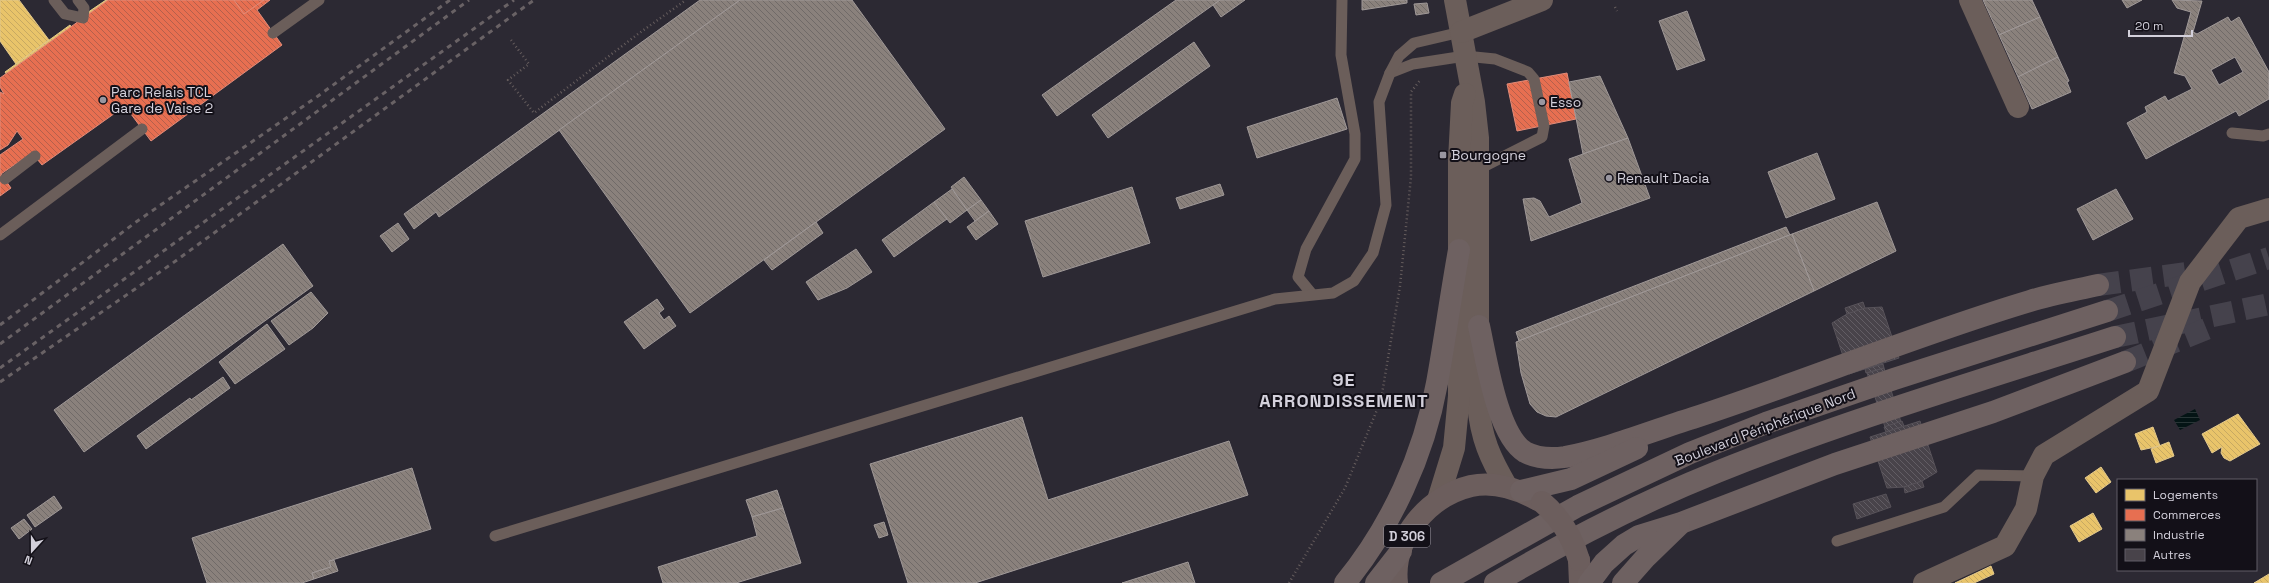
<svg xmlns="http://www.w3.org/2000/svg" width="2269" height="583" viewBox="0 0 2269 583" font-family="'Space Grotesk',sans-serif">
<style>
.water{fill:url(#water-rules)}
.homes{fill:url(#homes-back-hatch);stroke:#e2c88c;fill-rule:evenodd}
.shops{fill:url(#shops-back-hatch);stroke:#e18c7a}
.industry{fill:url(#industry-back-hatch);stroke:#a09998;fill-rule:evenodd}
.building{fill:url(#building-back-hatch);stroke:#575259}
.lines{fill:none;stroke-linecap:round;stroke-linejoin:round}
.trunk-tunnel{stroke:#45424c;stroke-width:22;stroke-dasharray:22 11;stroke-linecap:butt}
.path{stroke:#675e5e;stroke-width:2.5;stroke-dasharray:1 3;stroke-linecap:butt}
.service{stroke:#6b5e5a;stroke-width:11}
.minor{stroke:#6b5e5a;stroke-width:22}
.tertiary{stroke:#6b5e5a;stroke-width:22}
.primary{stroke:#6c5e5d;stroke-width:22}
.trunk{stroke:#6e6161;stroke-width:22}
.rail{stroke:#696265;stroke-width:3;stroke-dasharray:5 5;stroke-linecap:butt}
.primary-bridge{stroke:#6c5e5d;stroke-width:22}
.poi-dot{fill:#9996a0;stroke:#131018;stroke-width:1.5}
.labels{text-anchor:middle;stroke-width:4;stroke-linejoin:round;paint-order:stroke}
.shield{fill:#131018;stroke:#9996a0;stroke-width:1}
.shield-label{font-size:13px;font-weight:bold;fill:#d3d0db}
.poi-label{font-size:14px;fill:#d3d0db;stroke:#131018;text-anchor:start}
.street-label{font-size:14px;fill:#d3d0db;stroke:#131018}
.district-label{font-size:18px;font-weight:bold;letter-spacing:1px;fill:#d3d0db;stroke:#131018}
</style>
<defs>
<pattern id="water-rules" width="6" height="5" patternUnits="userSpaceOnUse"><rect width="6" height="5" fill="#041415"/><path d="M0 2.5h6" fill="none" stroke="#283536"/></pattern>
<pattern id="homes-back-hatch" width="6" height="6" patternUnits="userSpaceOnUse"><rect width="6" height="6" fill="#e9c46a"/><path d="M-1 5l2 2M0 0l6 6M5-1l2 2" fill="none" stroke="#c7a962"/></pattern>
<pattern id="shops-back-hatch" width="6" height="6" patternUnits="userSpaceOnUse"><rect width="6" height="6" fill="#e76f51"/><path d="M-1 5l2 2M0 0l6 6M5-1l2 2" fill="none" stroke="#b5604c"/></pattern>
<pattern id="industry-back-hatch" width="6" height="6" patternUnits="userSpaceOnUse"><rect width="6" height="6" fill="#8a817c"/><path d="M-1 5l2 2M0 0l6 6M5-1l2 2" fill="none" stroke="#706a68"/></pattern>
<pattern id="building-back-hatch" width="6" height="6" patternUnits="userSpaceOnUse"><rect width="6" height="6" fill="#48434a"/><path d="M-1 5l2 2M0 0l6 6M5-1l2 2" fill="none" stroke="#625d64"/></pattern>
</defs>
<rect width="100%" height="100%" fill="#2c2933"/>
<polygon class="water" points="2195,409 2200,420 2180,430 2174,420"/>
<g class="homes">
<polygon points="0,0 19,0 49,40 16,64 0,41"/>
<polygon points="106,0 158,0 142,11 161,37 134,57 152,82 139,91 84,15"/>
<polygon points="174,0 214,0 231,24 179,62 161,37 187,19"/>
<path d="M 70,25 L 89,51 L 77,60 L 95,84 L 108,75 L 126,100 L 60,148 L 5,72 ZM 63,69 L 81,94 L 55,113 L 37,88 Z"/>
<polygon points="2238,414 2260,444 2230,461 2224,458 2221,453 2222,447 2212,453 2202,434"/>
<polygon points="2153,427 2160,446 2141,450 2135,434"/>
<polygon points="2169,442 2174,456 2156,463 2151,449"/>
<polygon points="2101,467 2111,482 2096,493 2085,478"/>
<polygon points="2093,513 2102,529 2079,542 2070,526"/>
<polygon points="1991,566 1994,574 1974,583 1955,583"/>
<polygon points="2269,574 2269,583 2254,583"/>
</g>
<g class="shops">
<polygon points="108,0 270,0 257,10 282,45 151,141 125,106 42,165 32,153 1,174 11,188 0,196 0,155 23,139 17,131 8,145 0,150 0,92 4,94 0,87 0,78"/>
<polygon points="234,0 264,0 244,14"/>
<polygon points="1567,73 1576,119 1517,131 1507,84"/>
</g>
<g class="industry">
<polygon points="700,0 740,0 439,217 436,212 414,229 404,214"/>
<polygon points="740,0 852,0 945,129 690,313 559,130"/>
<polygon points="1176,0 1220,0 1057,116 1042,95"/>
<polygon points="1220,0 1245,0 1221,17 1213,5"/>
<polygon points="1362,0 1407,0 1407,3 1362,10"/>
<polygon points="1983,0 2032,0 2040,17 1999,35"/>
<polygon points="2122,0 2142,0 2127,8"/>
<path d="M 2172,0 L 2202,1 L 2193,32 L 2197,34 L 2228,17 L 2231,22 L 2239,17 L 2269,72 L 2269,99 L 2239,116 L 2236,111 L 2146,159 L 2127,123 L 2147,112 L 2145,107 L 2165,96 L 2168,101 L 2192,89 L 2185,76 L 2174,73 L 2191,12 L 2177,8 ZM 2235,57 L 2243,72 L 2219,85 L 2211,70 Z"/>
<polygon points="1427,3 1429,13 1416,15 1414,4"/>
<polygon points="1687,11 1705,60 1677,70 1659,21"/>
<polygon points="2040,17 2058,57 2018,77 1999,35"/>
<polygon points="1194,42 1210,66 1108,138 1092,115"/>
<polygon points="2058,57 2069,81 2067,82 2071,92 2032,109 2018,77"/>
<polygon points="1600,76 1628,138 1583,154 1569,82"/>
<polygon points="1337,98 1347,129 1257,158 1247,127"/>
<polygon points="1628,138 1650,198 1531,241 1523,199 1534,198 1540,201 1549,217 1582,203 1569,159"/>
<polygon points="1817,153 1835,199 1786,218 1768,172"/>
<polygon points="964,177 981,200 967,210 951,187"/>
<polygon points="1220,184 1224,195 1180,209 1176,198"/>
<polygon points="1132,187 1150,243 1043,277 1025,221"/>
<polygon points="952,189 967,210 950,223 934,202"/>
<polygon points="2116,189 2133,219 2093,240 2077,209"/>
<polygon points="981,200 989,211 975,221 967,210"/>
<polygon points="934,202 947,219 894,257 882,240"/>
<polygon points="1877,202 1896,251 1814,291 1792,234"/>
<polygon points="989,211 998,224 976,240 967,227"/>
<polygon points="816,222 823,233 772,270 764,260"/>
<polygon points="398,223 409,239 392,252 380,236"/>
<polygon points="1786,227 1790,235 1519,341 1516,332"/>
<polygon points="1792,234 1814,291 1556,417 1546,416 1537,412 1530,404 1521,373 1516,342"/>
<polygon points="283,244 313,286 84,452 54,410"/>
<polygon points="856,249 872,272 847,288 818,300 806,282"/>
<polygon points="311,292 328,313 313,328 289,345 271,321"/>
<polygon points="657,299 664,309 659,313 664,320 669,316 676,326 644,349 624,322"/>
<polygon points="267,324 285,349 235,384 219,362"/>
<polygon points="223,377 230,388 146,449 137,436 190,398 191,400"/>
<polygon points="1022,417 1048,500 1229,441 1248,495 975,583 908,583 870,464"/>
<polygon points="412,468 431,529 329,561 331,567 312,573 314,579 302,583 207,583 192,538"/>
<polygon points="777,490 783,508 752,517 746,500"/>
<polygon points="54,496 62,508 35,527 27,515"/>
<polygon points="783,508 801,563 736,583 663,583 658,567 757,536 752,517"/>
<polygon points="24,519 32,529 19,539 11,528"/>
<polygon points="884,522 888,535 879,538 874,525"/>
<polygon points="334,560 338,571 314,579 312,573 331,567 329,561"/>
<polygon points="1188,562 1195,583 1122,583"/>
</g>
<g class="building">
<polygon points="1863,302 1865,308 1847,314 1845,308"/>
<polygon points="1882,307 1899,358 1849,374 1832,323 1847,314 1865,308"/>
<polygon points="1883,364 1884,368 1866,373 1865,369"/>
<polygon points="1884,368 1901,422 1885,427 1867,373"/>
<polygon points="1902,421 1904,426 1886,432 1884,427"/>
<polygon points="1920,421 1937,472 1922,481 1904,487 1887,488 1870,437"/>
<polygon points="1922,481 1924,487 1905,493 1904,487"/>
<polygon points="1886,494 1891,507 1857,519 1853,504"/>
</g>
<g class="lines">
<g class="trunk-tunnel">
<polyline points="2098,285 2193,272"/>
<polyline points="2107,311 2269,258"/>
<polyline points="2115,337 2269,304"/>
<polyline points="2125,362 2211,327"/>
</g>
<g class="path">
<polyline points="1615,7 1617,11"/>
<polyline points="511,40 529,64 508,80 534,113 638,34 686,0"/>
<polyline points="1289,583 1345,488 1381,400 1400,286 1411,177 1411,92 1421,79"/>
</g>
<g class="service">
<polyline points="54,0 65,14 83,18 84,8 78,0"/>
<polyline points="273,33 319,0"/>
<polyline points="1390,73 1413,64 1465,56 1495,59 1528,72 1534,79 1544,126 1542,137 1479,169"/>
<polyline points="2232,133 2263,136 2269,134"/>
<polyline points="5,179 35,156"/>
<polyline points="0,235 142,129"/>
<polyline points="1312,294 1298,277 1306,249 1355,159 1355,134 1341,55 1342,0"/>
<polyline points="495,536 1275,299 1333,293 1354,281 1373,253 1386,205 1379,102 1390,73 1399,56 1414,43 1461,32"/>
<polyline points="1837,541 1944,507 1978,475 2033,476"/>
</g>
<g class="minor">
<polyline points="1970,0 2018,107"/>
<polyline points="1924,583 2005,546 2026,509 2033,476 2044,455 2148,391 2190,282 2239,218 2269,209"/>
</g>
<g class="tertiary">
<path d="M 1455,0 L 1474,102 L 1478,138 L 1478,404 C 1481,438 1490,458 1507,487"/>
<polyline points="1461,32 1542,0"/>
<polyline points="1438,500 1454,448 1459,396 1459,160 1462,103 1465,94"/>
</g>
<g class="primary">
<polyline points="1579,560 1580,583"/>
<path d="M 1397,583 C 1392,538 1429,496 1471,486 C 1494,481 1518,489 1538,500"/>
</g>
<g class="trunk">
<path d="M 1479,326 C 1486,357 1497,435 1525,452 C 1537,458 1552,459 1565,457 C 1608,449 1651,431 1693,418 C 1806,381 1916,335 2030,301 C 2052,294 2076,290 2098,285"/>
<polyline points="1521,491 1571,479 1637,448"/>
<path d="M 1345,583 C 1391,527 1424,455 1437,383 C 1445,339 1451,294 1459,250"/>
<polyline points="1376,583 1401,551"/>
<polyline points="1441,583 1578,506 1690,453 1766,423 1894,379 2107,311"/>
<path d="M 1495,583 C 1566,541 1640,503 1717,472 C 1847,420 1982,380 2115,337"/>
<polyline points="1589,583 1604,563 1624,545 1639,536 1681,523 1835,464 1993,412 2125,362"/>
<polyline points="1623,583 1646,557 1679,525"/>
</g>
<g class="rail">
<polyline points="0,325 136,222 318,96 450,0"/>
<polyline points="0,344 469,0"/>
<polyline points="0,368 514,0"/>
<polyline points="0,382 170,265 534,0"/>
</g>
<path class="primary-bridge" d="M 1542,502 C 1561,518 1572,536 1579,560"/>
</g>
<g class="poi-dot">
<circle cx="103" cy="100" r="4"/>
<circle cx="1542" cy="102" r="4"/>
<rect x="1439" y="151" width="8" height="8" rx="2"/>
<circle cx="1609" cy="178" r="4"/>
</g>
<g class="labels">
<rect class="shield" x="1384" y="525" width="46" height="22" rx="3"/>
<g class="shield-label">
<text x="1407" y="541">D 306</text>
</g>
<g class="poi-label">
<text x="111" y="97">Parc Relais TCL<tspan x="111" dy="16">Gare de Vaise 2</tspan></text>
<text x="1550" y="107">Esso</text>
<text x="1451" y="160">Bourgogne</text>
<text x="1617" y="183">Renault Dacia</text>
</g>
<g class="street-label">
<text transform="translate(1765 427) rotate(-21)" y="5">Boulevard Périphérique Nord</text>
</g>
<g class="district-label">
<text x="1344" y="386">9E<tspan x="1344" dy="21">ARRONDISSEMENT</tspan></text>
</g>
</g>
<rect x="2117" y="479" width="140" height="92" fill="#131018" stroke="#605d66"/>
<rect x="2125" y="489" width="20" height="12" fill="#e9c46a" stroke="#605d66"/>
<text x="2153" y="499" font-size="12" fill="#d3d0db">Logements</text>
<rect x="2125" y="509" width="20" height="12" fill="#e76f51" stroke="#605d66"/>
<text x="2153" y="519" font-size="12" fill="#d3d0db">Commerces</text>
<rect x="2125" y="529" width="20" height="12" fill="#8a817c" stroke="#605d66"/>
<text x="2153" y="539" font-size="12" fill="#d3d0db">Industrie</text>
<rect x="2125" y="549" width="20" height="12" fill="#48434a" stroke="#605d66"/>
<text x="2153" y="559" font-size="12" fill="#d3d0db">Autres</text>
<g transform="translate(32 551) rotate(201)" stroke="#131018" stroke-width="3" paint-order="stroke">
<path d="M0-3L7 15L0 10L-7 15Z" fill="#d3d0db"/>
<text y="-6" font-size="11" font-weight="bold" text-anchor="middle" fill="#d3d0db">N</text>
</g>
<path d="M2129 30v6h63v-6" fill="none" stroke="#d3d0db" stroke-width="2"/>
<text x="2135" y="30" font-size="12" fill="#d3d0db" stroke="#131018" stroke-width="3" paint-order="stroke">20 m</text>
</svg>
